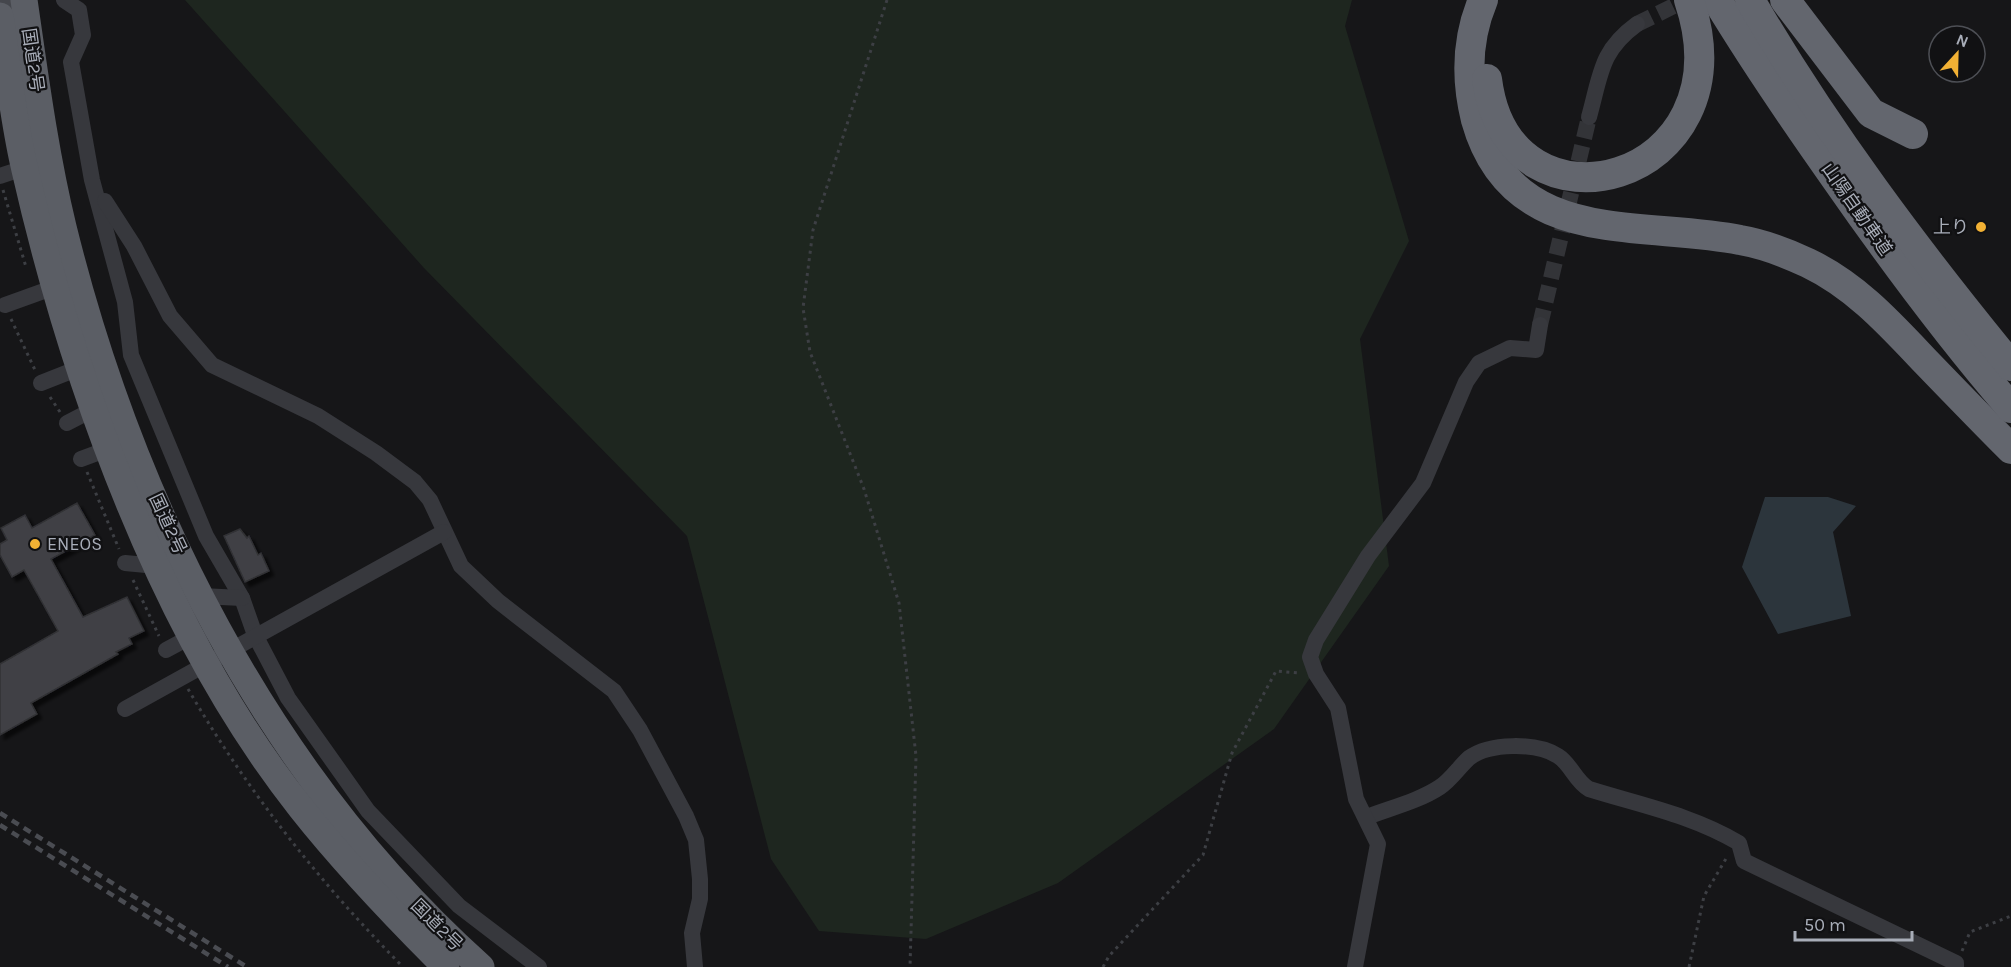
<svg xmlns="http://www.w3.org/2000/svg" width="2011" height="967" viewBox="0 0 2011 967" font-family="Karla,'Noto Sans JP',sans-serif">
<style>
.green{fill:#1e261f}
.water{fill:#2c353c}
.building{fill:#404145;stroke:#303034;stroke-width:1.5;filter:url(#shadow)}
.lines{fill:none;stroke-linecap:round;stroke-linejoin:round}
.minor-tunnel{stroke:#333438;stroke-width:16;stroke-dasharray:16 8;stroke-linecap:butt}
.path{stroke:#3d3f44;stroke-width:3;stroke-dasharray:3 4.5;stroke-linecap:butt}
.minor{stroke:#37383d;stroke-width:16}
.secondary{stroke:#45474d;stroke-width:22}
.trunk{stroke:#5b5e65;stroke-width:27}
.motorway{stroke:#63666e;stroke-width:30}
.rail{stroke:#4a4c52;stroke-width:4.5;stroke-dasharray:8 6;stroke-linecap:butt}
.poi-dot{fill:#f2b134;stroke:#111113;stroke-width:2}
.labels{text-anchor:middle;stroke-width:4.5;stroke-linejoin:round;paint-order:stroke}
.street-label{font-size:18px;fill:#a8adb8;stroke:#111113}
.poi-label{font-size:18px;fill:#a8adb8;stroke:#111113;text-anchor:end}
</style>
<defs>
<filter id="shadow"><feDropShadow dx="4.5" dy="4.5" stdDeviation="1.5" flood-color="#0009"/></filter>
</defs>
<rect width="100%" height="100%" fill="#161618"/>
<polygon class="green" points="185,0 1352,0 1345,26 1409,241 1360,339 1389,566 1274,729 1058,883 926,939 819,931 771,859 687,536 424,268"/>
<polygon class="water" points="1765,497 1828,497 1856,506 1833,532 1851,616 1778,634 1742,567"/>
<g class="building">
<polygon points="77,503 95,535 51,559 83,617 127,597 144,631 129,638 132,644 116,652 118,654 31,703 37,714 0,735 0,664 58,631 24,570 12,577 0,555 0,544 7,540 1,528 25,515 32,528"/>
<polygon points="240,529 247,538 249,536 258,555 261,553 269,571 245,582 224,536"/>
</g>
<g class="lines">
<g class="minor-tunnel">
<polyline points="1637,24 1686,0"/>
<polyline points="1540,325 1589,117"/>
</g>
<g class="path">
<polyline points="887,0 813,230 803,308 810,352 864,489 899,603 916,756 910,967"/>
<polyline points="3,190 26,267"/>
<polyline points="11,319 35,370"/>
<polyline points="50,397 60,412"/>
<polyline points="87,472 119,549"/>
<polyline points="133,580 159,636"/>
<path d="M 188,689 C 248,792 320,883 403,967"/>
<polyline points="1962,951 1970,932 2011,916"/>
<polyline points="1103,967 1109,956 1203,855 1232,753 1276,671 1299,673"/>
<polyline points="1689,967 1704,896 1727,857"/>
</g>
<g class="minor">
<polyline points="64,0 79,10 83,35 71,62 92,180 125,302 131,355 206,536 242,598 255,635 288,698 368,811 459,906 539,967"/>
<path d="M 1589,117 C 1601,74 1600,51 1637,24"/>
<polyline points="0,176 24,168"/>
<polyline points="105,201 134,246 170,316 212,365 318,416 376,453 415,482 430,500 461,566 498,601 614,691 640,730 686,816 696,840 700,879 700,899 692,933 695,967"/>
<polyline points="5,305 55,287"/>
<polyline points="41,383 79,368"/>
<polyline points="67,423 94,409"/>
<polyline points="81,459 108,449"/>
<polyline points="125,563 157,566"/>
<polyline points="201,596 242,598"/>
<polyline points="166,650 192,636"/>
<polyline points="125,709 444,532"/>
<path d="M 1367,817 C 1390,808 1419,801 1440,787 C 1451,780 1459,767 1469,758 C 1489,743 1536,742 1558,756 C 1571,764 1575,781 1589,789 C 1640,805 1692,815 1739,843 L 1744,861 L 1956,963 L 1956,967"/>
<polyline points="1355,967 1378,844 1356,799 1338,708 1316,674 1310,657 1316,640 1368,556 1423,483 1466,382 1479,363 1510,348 1536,350 1540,325"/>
</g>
<polyline class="secondary" points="0,3 24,1"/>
<g class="trunk">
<path d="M 24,0 C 35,76 45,153 63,227 C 131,502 267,776 481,967"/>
<path d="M 0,16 C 8,67 13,120 25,170 C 74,385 163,634 301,808 C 346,865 395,916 446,967"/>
</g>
<g class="motorway">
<path d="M 1483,0 C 1467,38 1466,80 1476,120 C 1512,249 1641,220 1740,240 C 1763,244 1787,253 1808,263 C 1856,286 1890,324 1926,362 C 1954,391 1982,420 2011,449"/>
<path d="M 1717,0 C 1754,61 1795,121 1836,179 C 1891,258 1948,335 2011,408"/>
<path d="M 1750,0 C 1825,129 1916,250 2011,366"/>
<polyline points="1785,0 1871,113 1913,134"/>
<path d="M 1487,79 C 1508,248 1751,184 1689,0"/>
</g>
<g class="rail">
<polyline points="0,813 247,967"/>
<polyline points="0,825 228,967"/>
</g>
</g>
<g class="poi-dot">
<circle cx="1981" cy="227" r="6"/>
<circle cx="35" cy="544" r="6"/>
</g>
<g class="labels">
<g class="street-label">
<text transform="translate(33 60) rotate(82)" y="6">国道2号</text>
<text transform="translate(1857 209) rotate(55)" y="6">山陽自動車道</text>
<text transform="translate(168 524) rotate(65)" y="6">国道2号</text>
<text transform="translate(437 925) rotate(45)" y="6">国道2号</text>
</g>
<g class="poi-label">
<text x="1969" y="233">上り</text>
<text x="47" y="550" text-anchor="start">ENEOS</text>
</g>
</g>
<g transform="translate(1957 54) rotate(22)"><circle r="28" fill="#111113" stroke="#4d4f55" stroke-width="1.5"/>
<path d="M0-4.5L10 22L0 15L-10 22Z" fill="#f2b134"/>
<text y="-9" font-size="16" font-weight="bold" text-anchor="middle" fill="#a8adb8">N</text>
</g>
<path d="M1795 931v9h117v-9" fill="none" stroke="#a8adb8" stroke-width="3"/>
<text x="1804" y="931" font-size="18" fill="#a8adb8" stroke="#111113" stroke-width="4.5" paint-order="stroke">50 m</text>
</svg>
